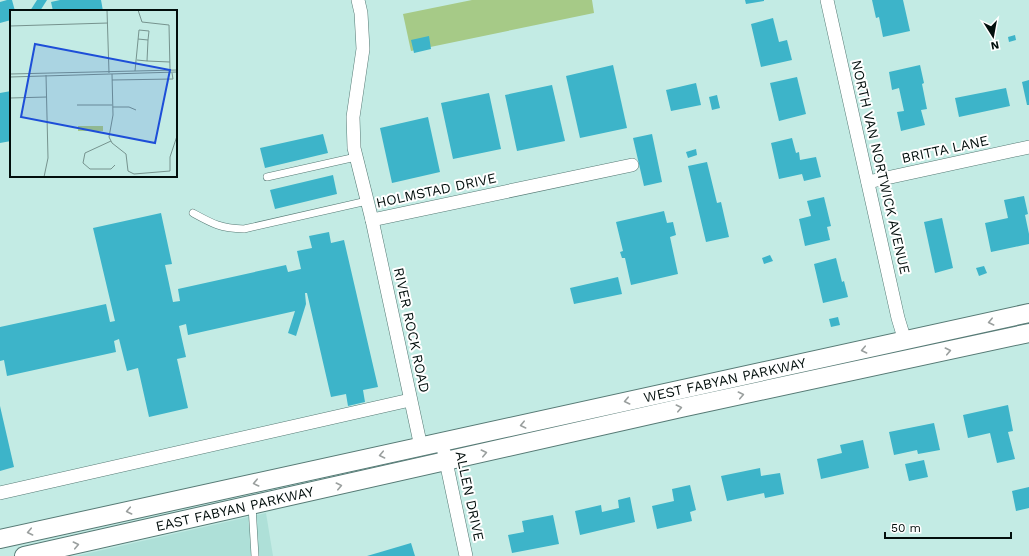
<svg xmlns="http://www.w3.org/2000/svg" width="1029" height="556" viewBox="0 0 1029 556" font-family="'Work Sans',sans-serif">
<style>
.built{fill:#aee0d8}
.green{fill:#a6ca87}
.building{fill:#3db4c9}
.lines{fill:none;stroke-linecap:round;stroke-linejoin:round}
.service-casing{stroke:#567a75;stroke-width:8}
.minor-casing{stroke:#567a75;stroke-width:14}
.secondary-casing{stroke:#567a75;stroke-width:20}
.service{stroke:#fff;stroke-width:7}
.minor{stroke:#fff;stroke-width:13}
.secondary{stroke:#fff;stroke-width:18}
.oneway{stroke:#9a9f9e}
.labels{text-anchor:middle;stroke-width:4;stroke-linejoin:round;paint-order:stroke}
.street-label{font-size:14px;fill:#020e0c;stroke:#fff}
.inset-road{fill:none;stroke:#76938e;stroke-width:1}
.view{fill:#1d4ed8;fill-opacity:0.15;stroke:#1d4ed8;stroke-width:2}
.inset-edge{fill:none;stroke:#020e0c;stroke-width:2}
</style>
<rect width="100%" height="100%" fill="#c3ebe4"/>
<polygon class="built" points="266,513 273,556 76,556"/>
<polygon class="green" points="472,0 592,0 594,13 411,51 403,14"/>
<g class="building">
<polygon points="7,0 12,0 15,11 11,11 11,20 0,23 0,2"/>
<polygon points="37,0 47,0 40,11 30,11"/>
<polygon points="60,0 101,0 103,11 53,11 51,2"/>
<polygon points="745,0 764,0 764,1 746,4"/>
<polygon points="872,0 903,0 910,31 883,37 879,17 876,18"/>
<polygon points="773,18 779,42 787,40 792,60 761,67 751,24"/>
<polygon points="1015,35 1016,40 1009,42 1008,37"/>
<polygon points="429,36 431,49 414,53 411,40"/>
<polygon points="613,65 627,128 580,138 566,76"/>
<polygon points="920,65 924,83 922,84 927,109 921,110 925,125 901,131 897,112 904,111 899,88 892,90 889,72"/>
<polygon points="797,77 806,114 779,121 770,83"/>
<polygon points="1029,80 1029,105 1027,105 1022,82"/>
<polygon points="696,83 701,105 671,111 666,90"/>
<polygon points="552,85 565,141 517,151 505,95"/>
<polygon points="1006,88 1010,106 959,117 955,98"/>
<polygon points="11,91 11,141 0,143 0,93"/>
<polygon points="489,93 501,149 453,159 441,103"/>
<polygon points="717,95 720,108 712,110 709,97"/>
<polygon points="428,117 440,172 392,183 380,128"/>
<polygon points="323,134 328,153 265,168 260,148"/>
<polygon points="652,134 662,182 644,186 633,138"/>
<polygon points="792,138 796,153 799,152 800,160 816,157 821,177 804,181 802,174 779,179 771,143"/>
<polygon points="696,149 697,155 688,158 686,152"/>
<polygon points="707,162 717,203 721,202 729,237 706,242 688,166"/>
<polygon points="333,175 337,194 275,209 270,190"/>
<polygon points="1024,196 1028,214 1025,215 1029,234 1029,244 991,252 985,223 1008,218 1004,200"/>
<polygon points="824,197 831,226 827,227 830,240 805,246 799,219 811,216 807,201"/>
<polygon points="664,211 667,223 673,222 676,235 670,237 678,274 631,285 625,258 622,258 620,252 623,251 616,222"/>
<polygon points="161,213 172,264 165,265 173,302 180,301 178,289 286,265 288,272 301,269 297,251 312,248 309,236 329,232 331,243 344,240 378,387 363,390 365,402 348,406 346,394 331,397 307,293 305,293 306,304 296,336 288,333 295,311 188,335 186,324 179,326 186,357 177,359 188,408 149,417 138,368 127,371 119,339 114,341 116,352 7,376 4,360 0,361 0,327 106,304 110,322 115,321 93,228"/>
<polygon points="942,218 953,268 935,273 924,222"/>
<polygon points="770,255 773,261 764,264 762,258"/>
<polygon points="836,258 842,282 844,281 848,297 823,303 814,264"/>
<polygon points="984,266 987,273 979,276 976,268"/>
<polygon points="618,277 622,294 574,304 570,288"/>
<polygon points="838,317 840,325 831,327 829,319"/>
<polygon points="1008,405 1013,431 1008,432 1015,459 997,463 990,433 968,438 963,415"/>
<polygon points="0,406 14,467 0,471"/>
<polygon points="934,423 940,450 918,454 917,450 894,455 889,432"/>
<polygon points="863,440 869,468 821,479 817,459 842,453 840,445"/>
<polygon points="924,460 928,477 909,481 905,464"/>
<polygon points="760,468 761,476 780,473 784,494 765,498 764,493 727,501 721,476"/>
<polygon points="690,485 696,510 690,512 692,521 657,529 652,506 674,501 672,489"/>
<polygon points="1029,487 1029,508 1016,511 1012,491"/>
<polygon points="630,497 635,522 580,535 575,511 601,505 602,512 619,508 618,500"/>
<polygon points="553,515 559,544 512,553 508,535 524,532 522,521"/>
<polygon points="411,543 415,556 367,556"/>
</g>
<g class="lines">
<g class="service-casing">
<g id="service">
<polyline points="267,177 356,157"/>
<path d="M 193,213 C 213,224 220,228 244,229 L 367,201"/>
<polyline points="252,506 255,556"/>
</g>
</g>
<g class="minor-casing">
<g id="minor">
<polyline points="358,0 361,13 363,49 353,117 354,148 372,220 421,447"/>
<polyline points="827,0 898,318 905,341"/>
<polyline points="868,182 1029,147"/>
<polyline points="372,220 632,165"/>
<polyline points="444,452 466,556"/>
<polyline points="0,493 410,400"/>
</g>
</g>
<g class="secondary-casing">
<g id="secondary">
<path id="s1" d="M 0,539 L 1029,313"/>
<path id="s2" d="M 24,556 L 681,408 L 1029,333"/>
</g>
</g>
<use href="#service" class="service"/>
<use href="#minor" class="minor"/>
<use href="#secondary" class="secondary"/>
</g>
<defs><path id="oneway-chevron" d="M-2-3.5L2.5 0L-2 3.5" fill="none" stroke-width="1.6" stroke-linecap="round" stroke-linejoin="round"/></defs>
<g class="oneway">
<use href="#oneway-chevron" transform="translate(991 322) rotate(167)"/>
<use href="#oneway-chevron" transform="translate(864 350) rotate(168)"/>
<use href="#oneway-chevron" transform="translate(948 351) rotate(-12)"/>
<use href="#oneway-chevron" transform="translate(741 395) rotate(-12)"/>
<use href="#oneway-chevron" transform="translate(627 401) rotate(167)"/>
<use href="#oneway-chevron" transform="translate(679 408) rotate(-13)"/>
<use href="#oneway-chevron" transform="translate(523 425) rotate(167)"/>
<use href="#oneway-chevron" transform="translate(484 453) rotate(-13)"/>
<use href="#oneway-chevron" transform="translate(382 455) rotate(168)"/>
<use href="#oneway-chevron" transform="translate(256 483) rotate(167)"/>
<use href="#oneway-chevron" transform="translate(339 486) rotate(-13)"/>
<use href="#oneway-chevron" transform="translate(129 511) rotate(168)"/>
<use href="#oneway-chevron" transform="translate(30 532) rotate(168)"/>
<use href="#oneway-chevron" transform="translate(76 545) rotate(-12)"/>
</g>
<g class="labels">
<g class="street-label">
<text transform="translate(945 149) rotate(-12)" y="5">BRITTA LANE</text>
<text transform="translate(881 167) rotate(77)" y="5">NORTH VAN NORTWICK AVENUE</text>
<text transform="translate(436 190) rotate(-12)" y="5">HOLMSTAD DRIVE</text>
<text transform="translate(412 330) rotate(78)" y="5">RIVER ROCK ROAD</text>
<text dy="5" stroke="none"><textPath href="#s1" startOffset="742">WEST FABYAN PARKWAY</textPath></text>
<text transform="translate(470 496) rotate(78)" y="5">ALLEN DRIVE</text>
<text dy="5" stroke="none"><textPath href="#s2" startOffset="216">EAST FABYAN PARKWAY</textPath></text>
</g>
</g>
<g transform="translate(10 10)">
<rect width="167" height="167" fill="#c3ebe4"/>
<path d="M 68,116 L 93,116 L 93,121 L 68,121 Z" fill="#a6ca87"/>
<path class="inset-road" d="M 97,0 L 99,63M 128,0 L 132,12 L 159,15 L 160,60M 0,16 L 98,13M 127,50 L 137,51 L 138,30M 137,51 L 160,52M 125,61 L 129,20 L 139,21 L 138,30 L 128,29M 0,64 L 167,60M 102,64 L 103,105 L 99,127 L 102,133 L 116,144 L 118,161 L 124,164 L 160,161 L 160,147 L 167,126M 0,67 L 167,62M 102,70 L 163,69 L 162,63M 0,88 L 37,87M 67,95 L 102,95M 103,97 L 119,97 L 126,100M 0,124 L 0,167M 101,131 L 75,143 L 73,153 L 80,159 L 101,159 L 105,155M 34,167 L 38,148 L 36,65"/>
<path class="view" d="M 25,34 L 160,60 L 145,133 L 11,107 Z"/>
<rect width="167" height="167" class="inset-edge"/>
</g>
<g transform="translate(993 36) rotate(169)" stroke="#ffffff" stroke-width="3" paint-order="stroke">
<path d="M0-3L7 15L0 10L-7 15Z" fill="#020e0c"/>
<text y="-6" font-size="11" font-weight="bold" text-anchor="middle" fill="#020e0c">N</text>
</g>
<path d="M885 532v6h126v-6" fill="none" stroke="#020e0c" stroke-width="2"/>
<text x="891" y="532" font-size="12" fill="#020e0c" stroke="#ffffff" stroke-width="3" paint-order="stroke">50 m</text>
</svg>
